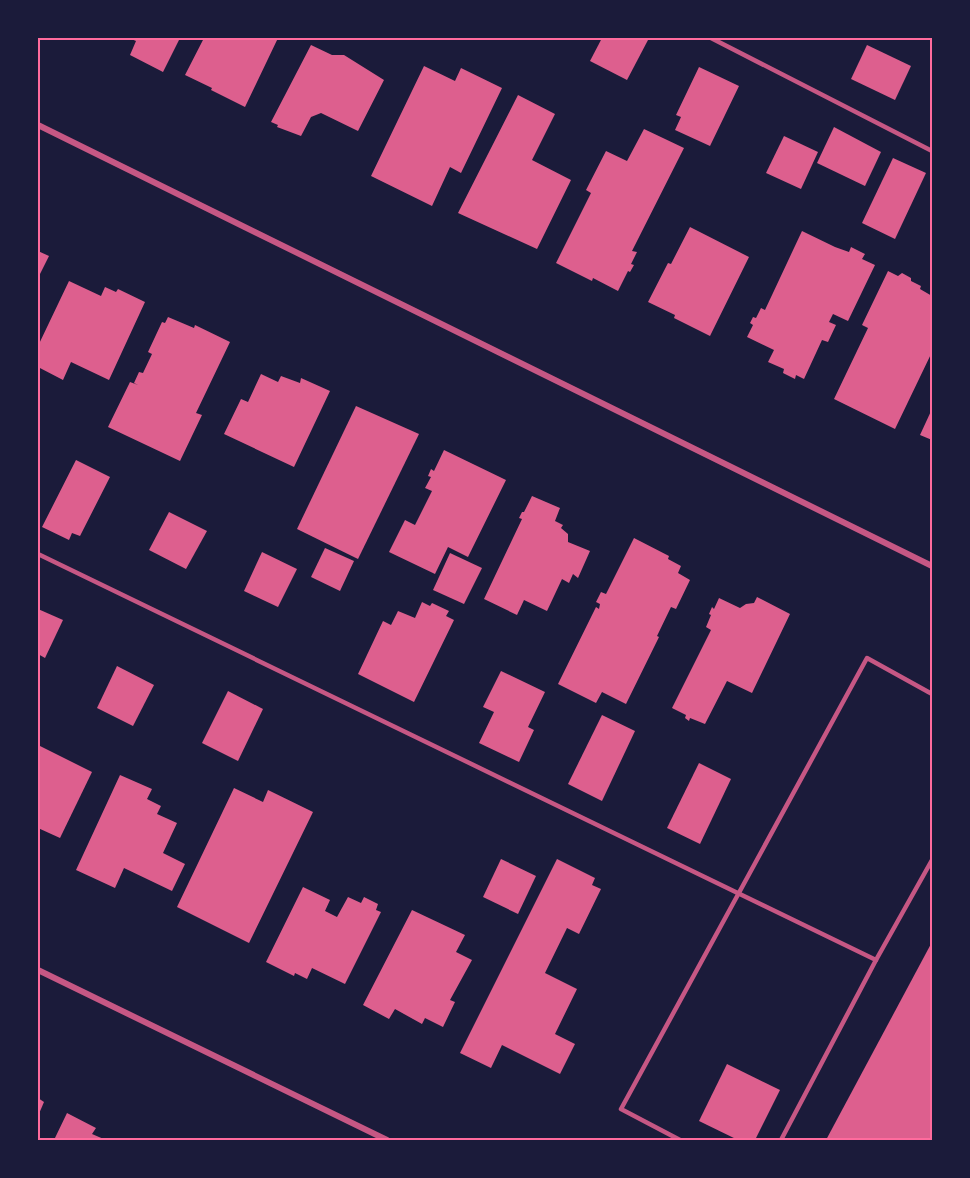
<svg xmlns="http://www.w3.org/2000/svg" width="970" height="1178" viewBox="0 0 970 1178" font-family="Karla,sans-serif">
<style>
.building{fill:#dd5f8e}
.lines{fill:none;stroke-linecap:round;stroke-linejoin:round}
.service{stroke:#c65784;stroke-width:4.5}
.minor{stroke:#c65784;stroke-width:6}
.neatline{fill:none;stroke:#ff6b9d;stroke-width:2}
</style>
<rect width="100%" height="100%" fill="#1b1b3a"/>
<g class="building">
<polygon points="129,38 180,38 163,72 130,55 136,41"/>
<polygon points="204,38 278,38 245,107 211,90 212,88 185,75"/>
<polygon points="602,38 643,38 648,40 627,80 590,61"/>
<polygon points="311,45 332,55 344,55 384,80 358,131 321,113 311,117 301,136 277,127 278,125 271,122"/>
<polygon points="867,45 911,66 895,100 851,79"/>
<polygon points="424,66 455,81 461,68 502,88 461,173 450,167 432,206 371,176"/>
<polygon points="699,67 739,86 710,146 675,130 681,117 676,115"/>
<polygon points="518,95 555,114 532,160 571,180 537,249 458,213"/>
<polygon points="834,127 881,152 865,186 817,163"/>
<polygon points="644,129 684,148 632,251 637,252 631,264 634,265 630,272 628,271 618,291 593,278 592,281 556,263 591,193 586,190 606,151 627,161"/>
<polygon points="784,136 818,152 801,189 766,173"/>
<polygon points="893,158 926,173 895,239 862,223"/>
<polygon points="690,227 749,257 710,336 674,318 675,315 648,302 668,263 671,264"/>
<polygon points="802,231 835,247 849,252 851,247 865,254 862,259 875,265 848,321 833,314 829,322 836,325 828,342 822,340 804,379 796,375 795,379 783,373 784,369 768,362 774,350 747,337 753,325 750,323 753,317 756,318 761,308 765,310"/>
<polygon points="38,251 49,256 38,278"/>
<polygon points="888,271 898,276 902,273 911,278 911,281 921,286 920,289 932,296 932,352 895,429 834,399 868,328 862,325"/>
<polygon points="69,281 101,296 105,287 116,292 118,289 145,302 109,380 71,362 63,380 38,367 38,346"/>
<polygon points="168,317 194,328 195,325 230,342 196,413 202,415 180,461 108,427 130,382 138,385 134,383 139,372 143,373 152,354 148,352 162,322 165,323"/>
<polygon points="261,374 278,382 281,376 300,383 301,378 330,391 294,467 224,434 241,399 248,402"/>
<polygon points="356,406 419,434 358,559 297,529"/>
<polygon points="932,409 932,440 920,435"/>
<polygon points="444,450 506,480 468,557 448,547 435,574 389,552 405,520 415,525 432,491 425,488 431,477 428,476 431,469 434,471"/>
<polygon points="76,460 110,477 80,536 72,533 69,540 42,527"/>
<polygon points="532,496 560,508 555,521 563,525 561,528 568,534 568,542 590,551 578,578 573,574 569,583 562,579 547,611 524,600 517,615 484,599 522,519 519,518 522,512 524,512"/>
<polygon points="169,512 207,531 186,569 149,550"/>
<polygon points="634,538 669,556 668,559 681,566 678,573 690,580 676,609 671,607 657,636 659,637 626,704 602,692 596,703 558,684 596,607 599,609 600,604 596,602 601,592 606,594"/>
<polygon points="325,548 354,561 340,591 311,577"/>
<polygon points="262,552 297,569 278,607 244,591"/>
<polygon points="450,553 482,568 464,604 433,590"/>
<polygon points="757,597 790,614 752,693 727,681 705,724 690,718 689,721 685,718 686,715 672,708 711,630 706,627 711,615 709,614 712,607 714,609 719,598 740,608 746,604 754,603"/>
<polygon points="422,602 430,606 432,603 449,611 446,616 454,620 414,702 358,674 383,621 391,625 398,611 415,618"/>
<polygon points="38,609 63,620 45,658 38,654"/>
<polygon points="117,666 154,685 133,726 97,708"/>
<polygon points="501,671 545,692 528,727 534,730 519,762 479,743 494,712 483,707"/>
<polygon points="228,691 263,709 238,761 202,743"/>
<polygon points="602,715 635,731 602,801 568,784"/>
<polygon points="38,745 92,772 60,838 38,828"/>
<polygon points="699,763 731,779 700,844 667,828"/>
<polygon points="120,775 152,789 147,799 161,806 157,814 177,823 163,853 185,864 172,891 124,868 115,888 76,870"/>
<polygon points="234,788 263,802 268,790 313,812 249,943 177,907"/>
<polygon points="501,859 536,876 518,914 483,897"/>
<polygon points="557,859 595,878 592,885 601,889 579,934 567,928 545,973 577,989 555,1034 575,1044 560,1074 502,1045 491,1068 460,1053"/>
<polygon points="303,887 330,900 325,911 337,917 348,897 361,903 364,897 378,904 376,910 381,912 345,984 312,968 307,979 295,973 294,976 266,962"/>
<polygon points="412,910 465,935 456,952 472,960 450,1000 455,1002 443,1027 425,1018 422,1024 395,1009 389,1019 363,1005"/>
<polygon points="932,942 932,1140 826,1140"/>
<polygon points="727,1064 780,1090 755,1140 738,1140 699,1121"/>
<polygon points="38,1098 44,1102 38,1116"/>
<polygon points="67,1113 96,1128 92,1134 106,1140 54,1140"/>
</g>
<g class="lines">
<g class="service">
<polyline points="711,38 932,151"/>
<polyline points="38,554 876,960"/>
<polyline points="680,1140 621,1109 867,658 932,694"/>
<polyline points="781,1140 876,960 932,860"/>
</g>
<g class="minor">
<polyline points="38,125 932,566"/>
<polyline points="38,970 387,1140"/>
</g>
</g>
<rect width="970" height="1178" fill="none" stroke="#1b1b3a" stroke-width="78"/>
<rect x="39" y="39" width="892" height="1100" class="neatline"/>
</svg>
